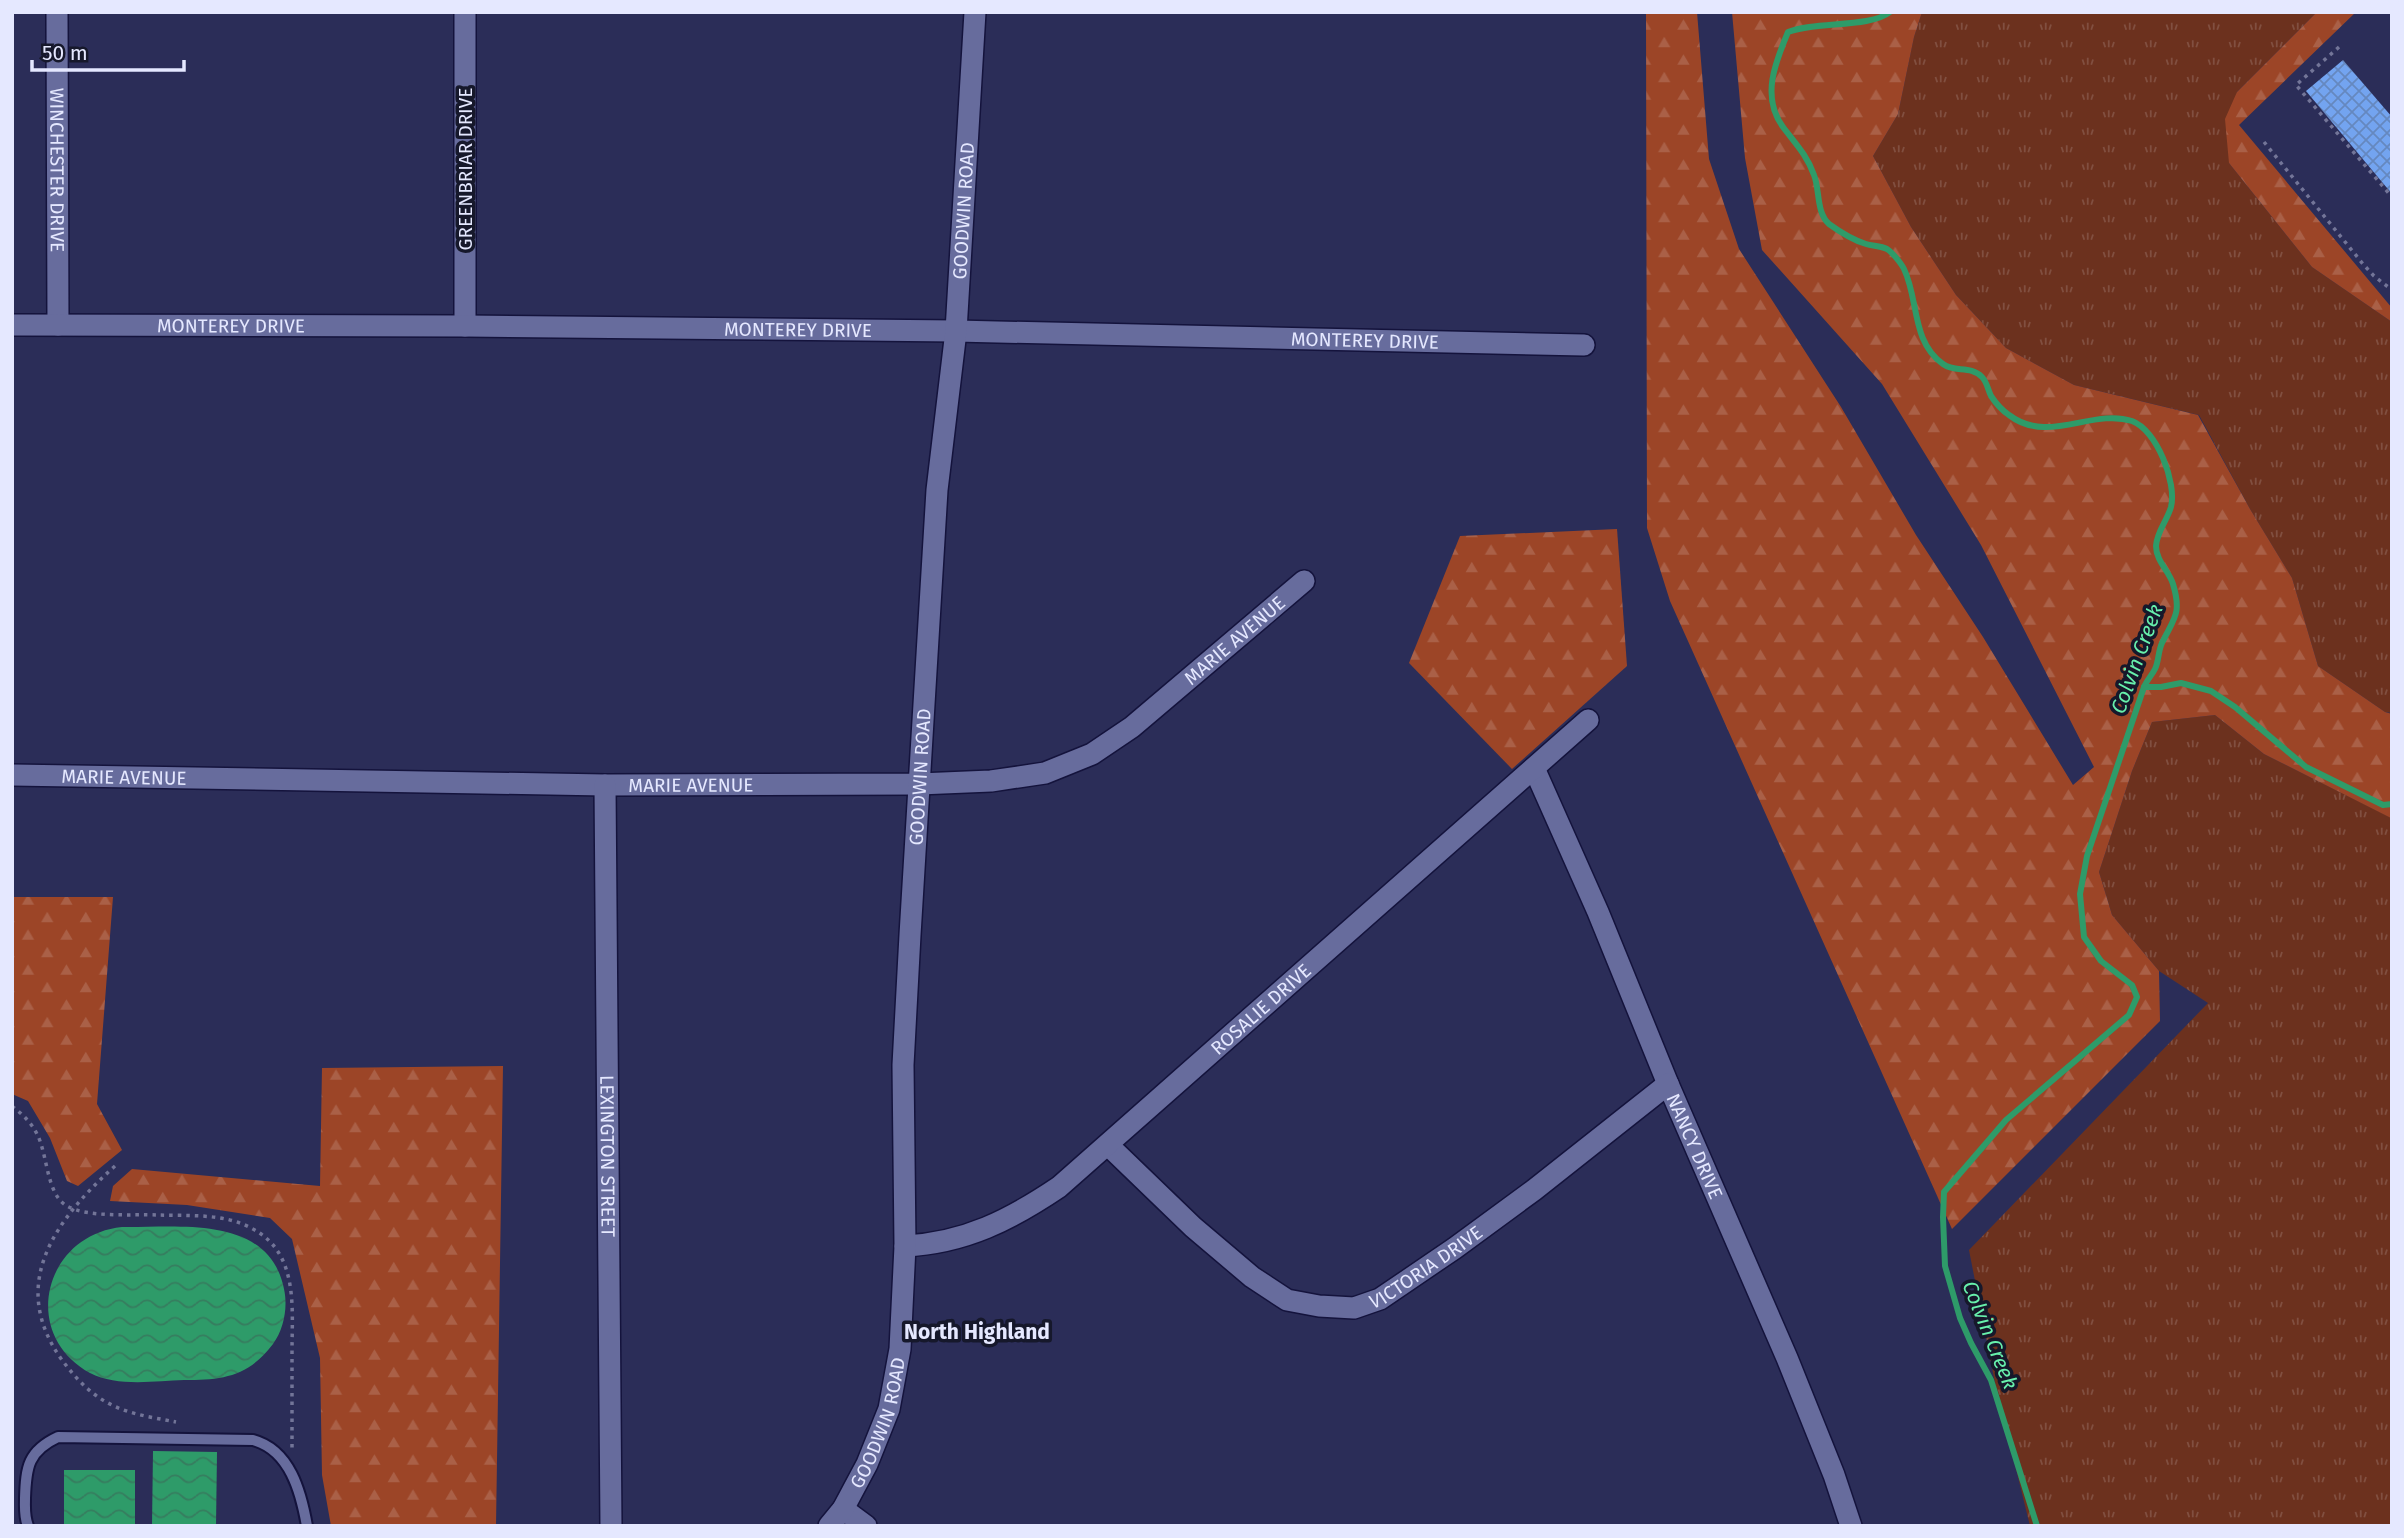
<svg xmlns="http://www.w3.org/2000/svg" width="2404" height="1538" viewBox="0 0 2404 1538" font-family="'Fira Sans',sans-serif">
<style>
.grass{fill:url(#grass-tufts)}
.forest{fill:url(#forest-firs)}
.water{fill:url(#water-waves)}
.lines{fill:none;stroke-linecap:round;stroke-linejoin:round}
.stream{stroke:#2e9b69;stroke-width:6}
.building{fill:url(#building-cross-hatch)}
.lane-casing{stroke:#14133c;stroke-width:14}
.street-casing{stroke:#14133c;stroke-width:24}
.path{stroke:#737598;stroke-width:3.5;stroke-dasharray:3.5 5;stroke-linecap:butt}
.lane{stroke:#676c9d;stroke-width:10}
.street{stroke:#676c9d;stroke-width:21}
.labels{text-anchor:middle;stroke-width:7;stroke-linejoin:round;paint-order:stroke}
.street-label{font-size:19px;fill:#e5e8ff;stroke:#16182b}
.water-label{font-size:21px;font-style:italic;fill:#67f0ac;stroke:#16182b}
.neighbourhood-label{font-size:21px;font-weight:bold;fill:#e5e8ff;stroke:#16182b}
</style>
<defs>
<pattern id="grass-tufts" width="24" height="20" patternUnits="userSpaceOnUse" patternTransform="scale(1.75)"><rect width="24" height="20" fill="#6c311e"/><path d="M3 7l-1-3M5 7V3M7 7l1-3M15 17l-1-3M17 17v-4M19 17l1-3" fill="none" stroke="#814f40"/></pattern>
<pattern id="forest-firs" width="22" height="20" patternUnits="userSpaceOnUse" patternTransform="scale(1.75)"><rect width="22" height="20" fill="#9c4527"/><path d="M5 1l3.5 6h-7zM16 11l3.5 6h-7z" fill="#aa6047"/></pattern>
<pattern id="water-waves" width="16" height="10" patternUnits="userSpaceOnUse" patternTransform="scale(1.75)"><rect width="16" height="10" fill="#2e9b69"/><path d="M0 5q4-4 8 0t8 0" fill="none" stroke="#367d5f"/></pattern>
<pattern id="building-cross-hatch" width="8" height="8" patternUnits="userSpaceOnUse" patternTransform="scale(1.75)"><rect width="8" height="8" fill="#73a4f0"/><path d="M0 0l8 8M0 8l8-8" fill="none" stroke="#6588bf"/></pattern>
</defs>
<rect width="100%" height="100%" fill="#2b2d58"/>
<g class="grass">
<polygon points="1922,12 2317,12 2237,92 2229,163 2312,267 2392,322 2392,713 2385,712 2318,666 2292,578 2250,509 2199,415 2074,385 2006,348 1956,295 1911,227 1873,156 1898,114 1914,37"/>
<polygon points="2215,715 2264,754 2392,818 2392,1526 2030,1526 1995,1383 1969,1250 2208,1003 2159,971 2112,915 2099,872 2132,771 2152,722"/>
</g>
<g class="forest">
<polygon points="1646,12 1697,12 1709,159 1739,249 1841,407 1916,535 1983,637 2073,785 2094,767 1981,545 1882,384 1762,250 1745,158 1732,12 1922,12 1914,37 1898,114 1873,156 1911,227 1956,295 2006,348 2074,385 2198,415 2250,509 2292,578 2318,666 2385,712 2392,714 2391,818 2264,754 2215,715 2152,722 2132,771 2099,872 2112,915 2159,971 2160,1021 1952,1229 1670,601 1647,528"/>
<polygon points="2317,12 2356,12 2239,125 2392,308 2392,322 2312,267 2229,163 2225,119 2237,92"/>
<polygon points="1617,529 1627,666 1512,769 1409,663 1460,536"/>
<polygon points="12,897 113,897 97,1104 122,1150 78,1186 67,1181 50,1138 28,1101 12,1094"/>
<polygon points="503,1066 496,1526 331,1526 322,1475 320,1358 292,1239 270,1218 187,1205 110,1201 113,1186 132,1169 320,1186 322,1068"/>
</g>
<g class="water">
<path d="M 122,1227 C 178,1228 269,1214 284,1289 C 288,1307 284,1329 273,1344 C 248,1377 222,1380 184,1380 C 154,1381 117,1387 90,1373 C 19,1334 44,1235 122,1227 Z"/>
<polygon points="153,1451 217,1452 216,1526 152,1526"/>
<rect x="64" y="1470" width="71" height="56"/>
</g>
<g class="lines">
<g class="stream">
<path d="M 1890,12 C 1870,28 1815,21 1788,32 C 1775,63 1761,97 1783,127 C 1795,143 1807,155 1814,175 C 1820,190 1816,212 1829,224 C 1840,232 1853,240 1866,244 C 1872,246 1881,246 1887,249 C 1892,252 1901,263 1904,269 C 1919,300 1911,341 1943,364 C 1955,373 1970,365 1982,377 C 1987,382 1988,390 1991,396 C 1995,402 2003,411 2009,415 C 2048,445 2092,408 2132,421 C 2157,430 2177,483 2171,507 C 2167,521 2157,531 2156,546 C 2156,561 2169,571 2173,584 C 2182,614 2174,618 2162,643 C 2158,651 2159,661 2155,669 C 2152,675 2147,680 2144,687 L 2087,856 L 2080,894 L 2084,937 L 2101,961 L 2132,985 L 2137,997 L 2129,1015 L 2006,1120 L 1944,1192 L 1943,1217 L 1945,1266 L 1960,1318 L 1971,1343 L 1991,1380 L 2037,1526"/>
<polyline points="2144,687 2161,687 2181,683 2211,691 2235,707 2306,767 2383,805 2392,804"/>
</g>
</g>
<polygon class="building" points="2343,60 2392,117 2392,194 2306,91"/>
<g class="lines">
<g class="lane-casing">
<path id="lane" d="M 28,1526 C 24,1516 25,1508 25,1498 C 26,1467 28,1451 58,1437 L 253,1440 C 290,1450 301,1492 307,1526"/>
</g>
<g class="street-casing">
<g id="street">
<path id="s1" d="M 57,12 L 58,325"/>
<polyline points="465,12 465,326"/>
<path id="s2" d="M 12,325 L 465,326 L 956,331 L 1584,345"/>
<path id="s3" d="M 1534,768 L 1598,912 L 1668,1084 L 1787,1358 L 1834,1475 L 1851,1526"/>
<path id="s4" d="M 12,775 L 605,785 L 919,784 L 991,781 L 1045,773 L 1092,754 L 1132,727 L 1304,581"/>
<path id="s5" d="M 605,785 L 611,1526"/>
<path id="s6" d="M 1108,1145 L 1193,1227 L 1252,1277 L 1287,1300 L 1319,1306 L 1354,1308 L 1380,1299 L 1455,1248 L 1534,1190 L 1668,1084"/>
<path id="s7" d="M 905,1246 C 965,1243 1010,1220 1059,1187 L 1588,720"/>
<polyline points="843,1509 866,1526"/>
<path id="s8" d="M 829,1526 L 843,1509 L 867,1464 L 889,1409 L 900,1349 L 905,1246 L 903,1065 L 910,935 L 937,490 L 956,331 L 975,12"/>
</g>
</g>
<g class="path">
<polyline points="2339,47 2296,85 2392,197"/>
<polyline points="2264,142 2363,264 2374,276 2392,290"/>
<path d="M 12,1106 C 22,1114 31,1122 37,1134 C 48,1155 46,1194 67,1206 C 88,1218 132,1214 157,1215 C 187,1216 224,1213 251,1228 C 299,1252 292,1307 292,1352 C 292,1384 292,1416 292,1448"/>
<path d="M 115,1166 C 56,1219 7,1284 62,1360 C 76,1379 92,1396 114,1406 C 133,1415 156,1418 176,1422"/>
</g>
<use href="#lane" class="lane"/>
<use href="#street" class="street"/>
</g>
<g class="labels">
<g class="street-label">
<text dy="7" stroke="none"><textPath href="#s1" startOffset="158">WINCHESTER DRIVE</textPath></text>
<text transform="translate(465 169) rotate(-90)" y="7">GREENBRIAR DRIVE</text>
<text dy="7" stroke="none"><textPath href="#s8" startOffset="1334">GOODWIN ROAD</textPath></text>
<text dy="7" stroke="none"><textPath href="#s2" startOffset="219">MONTEREY DRIVE</textPath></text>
<text dy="7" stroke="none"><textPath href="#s2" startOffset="786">MONTEREY DRIVE</textPath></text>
<text dy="7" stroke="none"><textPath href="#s2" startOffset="1353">MONTEREY DRIVE</textPath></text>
<text dy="7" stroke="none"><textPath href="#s4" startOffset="1267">MARIE AVENUE</textPath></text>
<text dy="7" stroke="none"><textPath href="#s8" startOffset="766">GOODWIN ROAD</textPath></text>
<text dy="7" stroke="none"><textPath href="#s4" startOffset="112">MARIE AVENUE</textPath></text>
<text dy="7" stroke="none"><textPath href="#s4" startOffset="679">MARIE AVENUE</textPath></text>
<text dy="7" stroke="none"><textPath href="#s7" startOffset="436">ROSALIE DRIVE</textPath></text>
<text dy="7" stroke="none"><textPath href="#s3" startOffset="411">NANCY DRIVE</textPath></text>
<text dy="7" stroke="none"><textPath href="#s5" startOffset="371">LEXINGTON STREET</textPath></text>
<text dy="7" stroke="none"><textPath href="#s6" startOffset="388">VICTORIA DRIVE</textPath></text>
<text dy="7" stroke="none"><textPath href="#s8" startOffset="116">GOODWIN ROAD</textPath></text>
</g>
<g class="water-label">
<text transform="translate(2137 659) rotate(-70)" y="7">Colvin Creek</text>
<text transform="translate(1990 1335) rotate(68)" y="7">Colvin Creek</text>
</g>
<g class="neighbourhood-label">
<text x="977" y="1339">North Highland</text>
</g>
</g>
<rect width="2404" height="1538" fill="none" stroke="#e5e8ff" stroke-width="28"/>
<path d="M32 60v10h152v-10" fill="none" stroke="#e5e8ff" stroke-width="3.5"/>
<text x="42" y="60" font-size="21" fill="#e5e8ff" stroke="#16182b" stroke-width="5" paint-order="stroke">50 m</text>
</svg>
